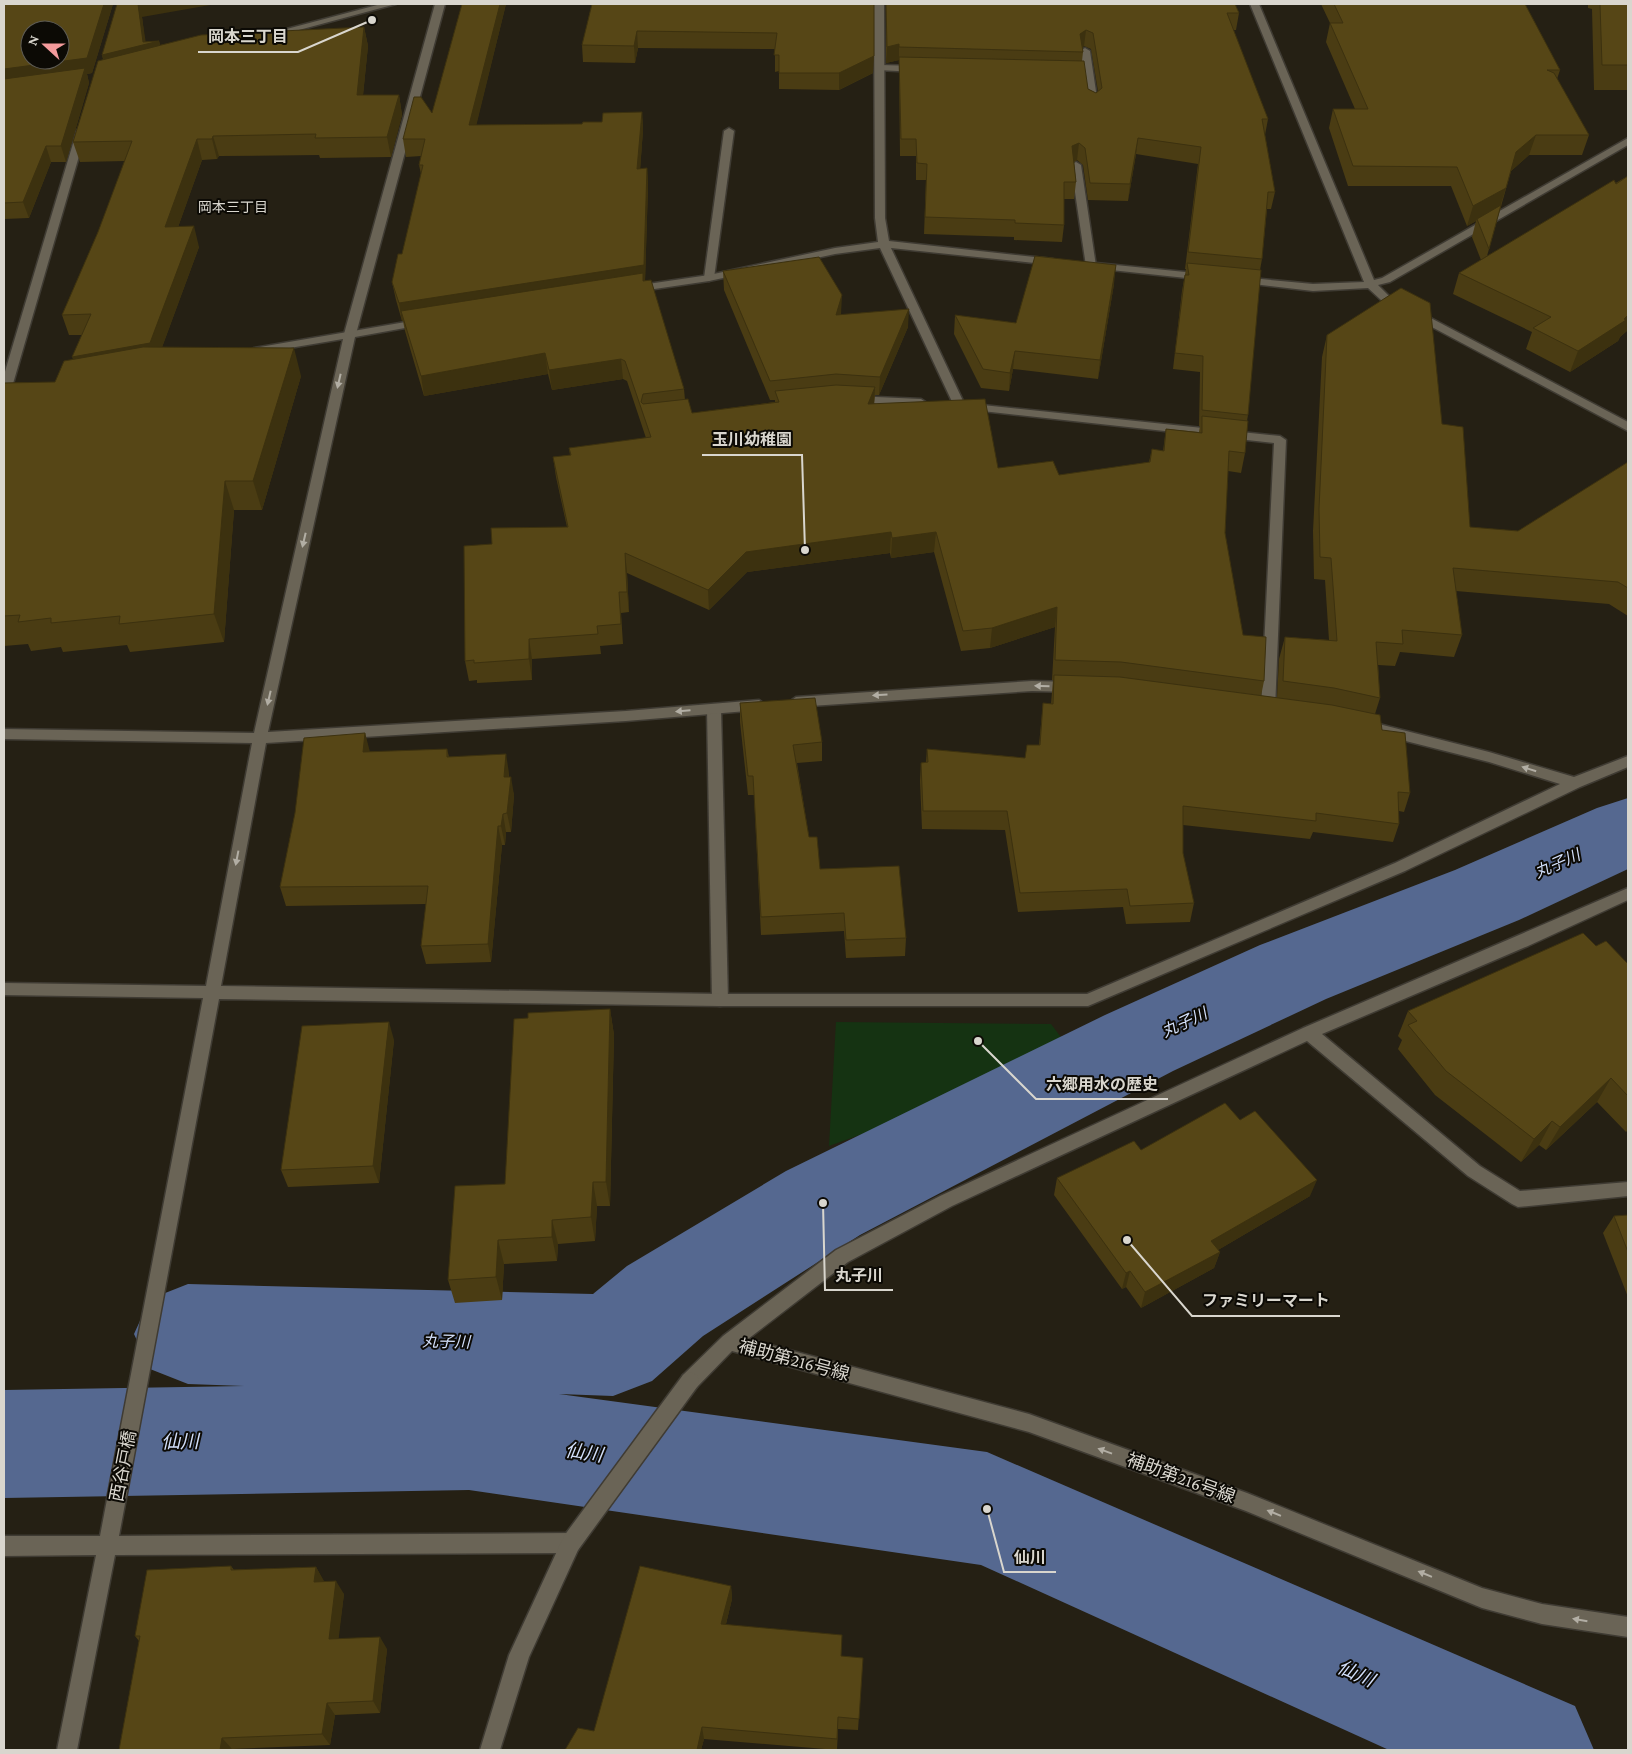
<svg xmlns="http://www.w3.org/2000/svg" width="1632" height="1754" viewBox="0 0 1632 1754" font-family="'Crimson Pro','Noto Sans JP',serif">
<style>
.green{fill:#153312}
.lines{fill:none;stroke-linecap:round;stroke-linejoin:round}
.river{fill:#556890;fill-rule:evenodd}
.lane-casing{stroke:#3f3b33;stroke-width:3}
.street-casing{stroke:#3f3b33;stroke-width:3}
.secondary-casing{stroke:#3f3b33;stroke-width:3}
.lane{fill:#6a6456;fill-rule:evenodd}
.street{fill:#6a6456;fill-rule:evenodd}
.secondary{fill:#6a6456;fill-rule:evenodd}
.wall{fill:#4a3c13;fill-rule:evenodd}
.shaded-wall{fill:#3c310f}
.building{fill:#564616;stroke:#3c310f;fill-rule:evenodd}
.oneway{fill:#b2aea4}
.labels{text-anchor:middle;stroke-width:4;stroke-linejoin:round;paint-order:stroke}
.far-neighbourhood-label{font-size:14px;fill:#d9d6ce;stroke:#0c0a05}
.water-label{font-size:16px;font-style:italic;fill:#d2dffa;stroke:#0c0a05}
.near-street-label{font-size:18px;fill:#d9d6ce;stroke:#0c0a05}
.near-water-label{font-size:19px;font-style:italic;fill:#d2dffa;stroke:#0c0a05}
.leader{fill:none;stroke:#d9d6ce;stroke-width:2}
.callout-dot{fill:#d9d6ce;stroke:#0c0a05;stroke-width:2}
.callout-label{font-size:16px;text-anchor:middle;font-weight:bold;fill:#d9d6ce;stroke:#0c0a05;stroke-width:4;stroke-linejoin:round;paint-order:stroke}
</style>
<rect width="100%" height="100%" fill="#252014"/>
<polygon class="green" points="836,1022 1051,1024 1076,1057 829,1146"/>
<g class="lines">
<polygon class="river" points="1628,798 1628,869 1519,920 1326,999 1173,1071 860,1235 703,1336 652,1381 613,1396 559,1394 987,1452 1575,1706 1594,1750 1389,1750 981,1565 469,1490 4,1498 4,1390 244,1386 188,1384 150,1369 134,1334 150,1299 188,1284 593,1294 627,1266 786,1171 1105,1015 1260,945 1455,870 1597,808"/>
<g class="lane-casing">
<g id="lane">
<polygon points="1085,48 1090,51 1098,105 1093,108 1088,105 1080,51"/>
<polygon points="880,65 918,66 923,69 918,72 877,70 877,66"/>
<polygon points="729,128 734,131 714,278 709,281 704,278 724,131"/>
<polygon points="1076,162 1081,165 1096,266 1091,269 1086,266 1071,165"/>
<polygon points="714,704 721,709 728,1000 726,1005 720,1006 714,1005 712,1000 707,709"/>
</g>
</g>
<g class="street-casing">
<g id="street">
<polygon points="381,4 396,4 269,38 264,35"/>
<polygon points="874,4 884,4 885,218 889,241 1053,259 1058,262 1053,265 891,248 964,403 1280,436 1286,440 1275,709 1273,712 1263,712 1261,709 1274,443 955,408 880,248 835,254 709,281 634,292 628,289 634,286 709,275 835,248 878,242 875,218"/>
<polygon points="1250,4 1259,4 1374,280 1382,278 1628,138 1628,145 1390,282 1378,285 1389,296 1628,422 1628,431 1381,300 1368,288 1313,291 1236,282 1235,280 1240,277 1313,284 1364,282"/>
<polygon points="77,130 86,132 10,394 4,397 4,375"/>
<polygon points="1096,263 1205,274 1210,277 1205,280 1092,268 1091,266"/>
<polygon points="423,319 427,320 427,324 355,337 268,732 626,711 759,700 766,705 759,710 626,721 266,743 221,986 720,994 1087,994 1395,863 1560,784 1489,762 1358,729 1356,725 1358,721 1363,720 1489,752 1574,777 1628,756 1628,767 1580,787 1405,871 1088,1006 720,1006 219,999 119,1536 571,1533 578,1536 581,1543 578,1550 571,1553 115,1555 77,1750 57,1750 96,1555 4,1556 4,1536 100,1536 203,998 4,995 4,983 206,986 252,743 4,739 4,729 254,733 343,339 254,354 248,351 254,348"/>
<polygon points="854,396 921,399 927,403 921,407 850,403 848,400"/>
<polygon points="1032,681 1073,682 1080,687 1073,692 1032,691 796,707 789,702 796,697"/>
<polygon points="1628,888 1628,900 1528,946 1322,1034 1480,1166 1520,1191 1628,1182 1628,1196 1518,1207 1512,1204 1468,1176 1307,1041 952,1206 848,1262 748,1339 1029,1414 1247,1493 1482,1588 1542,1604 1628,1617 1628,1637 1542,1624 1482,1608 1246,1511 1029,1432 732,1351 697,1387 690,1390 683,1387 681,1381 683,1375 723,1336 836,1250 940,1196 1303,1028"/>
</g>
</g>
<g class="secondary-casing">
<g id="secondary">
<polygon points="435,4 445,4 356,334 354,336 346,336 344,334"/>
<polygon points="690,1372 697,1375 699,1381 697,1387 578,1550 529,1657 500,1750 480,1750 509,1655 564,1536 683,1375"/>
</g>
</g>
<use href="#lane" class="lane"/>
<use href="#street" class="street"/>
<use href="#secondary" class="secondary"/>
</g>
<g class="wall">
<polygon points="4,4 113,4 92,73 87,74 89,83 66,162 51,162 29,218 4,219"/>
<path d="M 462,4 L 506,4 L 476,125 L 582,124 L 602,122 L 642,112 L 643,130 L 640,169 L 647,168 L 648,186 L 645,281 L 684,389 L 685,400 L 692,413 L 775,402 L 775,400 L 770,400 L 724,290 L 723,271 L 841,314 L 841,315 L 908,327 L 879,395 L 875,395 L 874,403 L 998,468 L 1059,475 L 1149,462 L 1152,449 L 1163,451 L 1166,429 L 1199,432 L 1200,426 L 1199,426 L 1200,372 L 1173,369 L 1182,291 L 1186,269 L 1185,269 L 1198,164 L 1136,154 L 1128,201 L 1088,200 L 1083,165 L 1077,160 L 1074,162 L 1076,182 L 1074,199 L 1064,199 L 1064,225 L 1062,242 L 1014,240 L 1014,237 L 924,234 L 926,180 L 916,180 L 916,156 L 900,156 L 899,64 L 899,60 L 886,63 L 886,4 L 884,4 L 1235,4 L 1239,13 L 1236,30 L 1233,30 L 1268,119 L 1265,135 L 1275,192 L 1271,209 L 1267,209 L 1262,259 L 1260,270 L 1248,415 L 1247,421 L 1245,453 L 1241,473 L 1228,471 L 1225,533 L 1243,635 L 1264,681 L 1261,696 L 1277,698 L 1279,659 L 1285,637 L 1329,640 L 1325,580 L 1314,579 L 1313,531 L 1322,357 L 1327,335 L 1442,424 L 1470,527 L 1518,531 L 1628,462 L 1628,616 L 1609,604 L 1456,591 L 1462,635 L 1454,657 L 1400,652 L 1395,666 L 1378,665 L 1380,698 L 1375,714 L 1410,793 L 1404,812 L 1399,811 L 1399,824 L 1393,842 L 1313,832 L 1310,839 L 1183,825 L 1183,853 L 1194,903 L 1190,922 L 1126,924 L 1123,907 L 1018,912 L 1005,830 L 922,829 L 920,781 L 921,763 L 926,762 L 927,749 L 1025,758 L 1039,745 L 1043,703 L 1051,704 L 1053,680 L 1052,680 L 1055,627 L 990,648 L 961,651 L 934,552 L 891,558 L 890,553 L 747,572 L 709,610 L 627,573 L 629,612 L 621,613 L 623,644 L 600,646 L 601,654 L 532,659 L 532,680 L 477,683 L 477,680 L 469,681 L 465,661 L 492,544 L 567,527 L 556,477 L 553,457 L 570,455 L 569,448 L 646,438 L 627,381 L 623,379 L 552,390 L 548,374 L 424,396 L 405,331 L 403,321 L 402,321 L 396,300 L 392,282 L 402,254 L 421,174 L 419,165 L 421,156 L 406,157 L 403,139 L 432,113 ZM 1084,46 L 1091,49 L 1098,91 L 1096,93 L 1088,89 L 1082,61 L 1083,52 L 1082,48 Z"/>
<polygon points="592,4 874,4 873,73 839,90 779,89 779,71 775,72 775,49 638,48 635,63 583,62 582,45"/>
<polygon points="1321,4 1525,4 1560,70 1557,79 1589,135 1582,155 1529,155 1511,171 1487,256 1628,176 1628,330 1620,337 1618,341 1570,372 1526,349 1532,332 1453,294 1459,273 1481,260 1472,237 1476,221 1467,226 1451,186 1348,186 1329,128 1333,109 1355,109 1326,42 1330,23"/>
<polygon points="1588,4 1628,4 1628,90 1594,90 1592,9 1588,8"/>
<polygon points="142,17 145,42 159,41 160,45 364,27 368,46 363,95 399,95 402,115 391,157 320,158 319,155 219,156 217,159 202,160 178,227 199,247 162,347 301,376 262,510 234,510 224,642 130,652 127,645 63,652 61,647 31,651 28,644 4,646 4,383 55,382 73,359 82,335 69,335 62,315 98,232 125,161 80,162 73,142 103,59 102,55"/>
<polygon points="1114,284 1098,379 1013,369 1009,391 981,388 954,334 955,315 1016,323"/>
<polygon points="740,703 822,742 822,761 797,763 809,837 820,869 906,938 905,956 846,958 844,931 761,935 754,795 748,795 740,722"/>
<polygon points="365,733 369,752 447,749 449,757 509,773 509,777 514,795 511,832 506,832 505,845 502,845 491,962 426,964 421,946 426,904 286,906 280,887 295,813"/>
<polygon points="1596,946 1628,964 1628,1130 1626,1132 1597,1102 1546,1150 1539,1145 1521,1162 1435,1095 1398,1049 1402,1040 1398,1036 1408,1011"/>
<polygon points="610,1009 614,1035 610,1206 597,1206 595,1241 558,1244 557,1261 504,1264 502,1300 455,1303 448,1280 505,1184 528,1018"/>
<polygon points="394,1040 379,1183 288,1187 281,1170"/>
<polygon points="1141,1150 1310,1196 1218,1250 1220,1252 1214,1268 1141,1308 1126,1287 1122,1289 1054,1195 1057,1178"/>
<polygon points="1628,1215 1628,1297 1603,1233 1614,1216"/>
<polygon points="231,1566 234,1570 316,1567 324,1582 344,1594 338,1639 387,1649 380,1713 335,1715 330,1745 232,1749 231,1750 119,1750 139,1641 135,1636"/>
<polygon points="731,1586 732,1599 726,1624 841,1656 863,1658 858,1730 838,1729 837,1750 704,1739 701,1750 565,1750 594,1731"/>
</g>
<g class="shaded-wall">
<polygon points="104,4 113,4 92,73 87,74 89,83 66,162 61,146 4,86 4,69"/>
<polygon points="138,4 216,4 142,17 146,44 159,41 163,56 107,70 102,55 143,42"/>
<polygon points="500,4 506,4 472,143 469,125"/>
<polygon points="364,27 368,46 361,115 357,95"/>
<polygon points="1086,30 1084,46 1078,50 1080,34"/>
<polygon points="637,31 638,48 635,63 634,46"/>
<polygon points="899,44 899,60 886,63 887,47"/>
<polygon points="874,56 873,73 839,90 839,73"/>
<polygon points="399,95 402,115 391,157 387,137"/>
<polygon points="642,112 643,130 639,186 637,169"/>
<polygon points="1536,135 1529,155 1510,172 1516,152"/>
<polygon points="213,136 219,156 217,159 212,139"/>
<polygon points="1138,138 1136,154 1128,201 1130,184"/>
<polygon points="197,139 202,160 171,247 165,227"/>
<polygon points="1079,143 1077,160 1070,163 1072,146"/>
<polygon points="46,146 51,162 29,218 23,202"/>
<polygon points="647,168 648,186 645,283 401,311 403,321 402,321 399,303"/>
<polygon points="1506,188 1500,207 1477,219 1476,221 1467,226 1473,206"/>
<polygon points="194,226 199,247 156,364 80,378 72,357"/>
<polygon points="1116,265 1114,284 1098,379 1100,360"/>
<polygon points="842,295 841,314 835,334 836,315"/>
<polygon points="909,309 908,327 879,395 880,377"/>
<polygon points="1628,315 1628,330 1620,337 1618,341 1570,372 1578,351"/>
<polygon points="294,348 301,376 262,510 253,481"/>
<polygon points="1015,351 1013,369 1009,391 1010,373"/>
<polygon points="545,353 548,374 424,396 421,376"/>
<polygon points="621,359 623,379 552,390 549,370"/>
<polygon points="875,387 874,407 868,404"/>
<polygon points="225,481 234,510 224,642 214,614"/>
<polygon points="891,532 890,553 747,572 709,610 708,590 746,552"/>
<polygon points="936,532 934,552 891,558 892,538"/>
<polygon points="625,553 627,573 629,612 627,592"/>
<polygon points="1057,607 1055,627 990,648 992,628"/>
<polygon points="529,639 532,659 532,680 529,659"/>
<polygon points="365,733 370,752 363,752"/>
<polygon points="506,754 509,773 507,795 504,777"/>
<polygon points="511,777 514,795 511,832 507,813"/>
<polygon points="503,814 506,832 505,845 501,826"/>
<polygon points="498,826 502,845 491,962 488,944"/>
<polygon points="610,1009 614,1035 610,1206 606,1182"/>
<polygon points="389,1022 394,1040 379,1183 373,1166"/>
<polygon points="1611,1078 1597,1102 1546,1150 1560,1127"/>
<polygon points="1552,1121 1539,1145 1521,1162 1534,1139"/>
<polygon points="1317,1180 1310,1196 1206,1257 1211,1241"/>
<polygon points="593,1182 597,1206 595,1241 591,1217"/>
<polygon points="552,1220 558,1244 557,1261 552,1237"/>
<polygon points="498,1240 504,1264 502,1300 496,1277"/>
<polygon points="1220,1252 1214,1268 1141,1308 1145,1292"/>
<polygon points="1130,1271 1126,1287 1122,1289 1126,1273"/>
<polygon points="316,1567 324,1581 322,1595 314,1582"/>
<polygon points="336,1581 344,1594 337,1652 329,1639"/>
<polygon points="731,1586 732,1599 723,1636 721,1624"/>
<polygon points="380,1637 387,1649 380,1713 373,1701"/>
<polygon points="327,1703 335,1715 330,1745 322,1734"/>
<polygon points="702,1727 704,1739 701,1750 697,1750"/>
<polygon points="222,1738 232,1749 231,1750 220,1750"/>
</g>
<g class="building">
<path d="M 4,4 L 104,4 L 87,58 L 4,69 ZM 30,30 L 60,30 L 60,60 L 30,60 Z"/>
<polygon points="117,4 138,4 143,42 159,41 102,55"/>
<polygon points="462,4 500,4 469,125 582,124 583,122 602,122 603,113 642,112 637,169 647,168 644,265 399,303 392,282 398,254 402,254 423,165 419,165 425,139 403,139 414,97 421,97 432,113"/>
<polygon points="592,4 874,4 874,56 839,73 779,73 779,55 774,55 777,33 637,31 634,46 582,45"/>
<polygon points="886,4 1235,4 1239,13 1227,13 1268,119 1262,119 1275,192 1268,192 1262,259 1188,252 1201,147 1138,138 1130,184 1090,183 1085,148 1079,143 1072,146 1076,182 1064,182 1064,225 1015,223 1015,220 925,217 927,164 917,163 916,139 901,139 899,57 1084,61 1088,89 1096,93 1102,88 1093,33 1086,30 1080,34 1083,52 899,47 899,44 887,47"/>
<polygon points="1334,4 1525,4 1560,70 1547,70 1554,73 1589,135 1536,135 1516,152 1506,188 1473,206 1457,167 1353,166 1333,109 1368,109 1330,23 1343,23"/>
<polygon points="1600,4 1628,4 1628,65 1602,65"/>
<polygon points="364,27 357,95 399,95 387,137 315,138 316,134 213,136 212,139 197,139 165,227 194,226 150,343 72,357 91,314 62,315 98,232 132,141 73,142 98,61 201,35"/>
<polygon points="85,68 61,146 46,146 23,202 4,203 4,79"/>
<polygon points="1628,176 1628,315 1624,319 1626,320 1578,351 1533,328 1551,317 1459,273 1614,180 1616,184"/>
<polygon points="1501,205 1489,249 1477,219"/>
<polygon points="1035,256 1116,265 1100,360 1015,351 1010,373 983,369 955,315 1016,323"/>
<polygon points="819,257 842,295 836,315 909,309 880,377 836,374 770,381 723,271"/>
<polygon points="1187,263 1261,270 1248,415 1202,410 1203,356 1175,353 1185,275 1189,275"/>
<polygon points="643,273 643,281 651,280 684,389 643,394 641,402 643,404 688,399 692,413 779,402 775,391 836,385 875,387 868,404 985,399 998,468 1053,461 1059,475 1150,462 1152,449 1164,451 1166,429 1202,433 1202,416 1248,421 1245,453 1229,451 1225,533 1243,635 1266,637 1264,681 1121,662 1055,660 1057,607 992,628 963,631 936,532 892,538 891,532 746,552 708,590 625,553 627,592 619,592 621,624 597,626 598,634 529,639 529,659 474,663 474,660 465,661 464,546 492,544 491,528 568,527 553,457 571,455 569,448 651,437 625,361 621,359 549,370 545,353 421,376 401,311"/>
<polygon points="1401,288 1430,303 1442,424 1463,427 1470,527 1518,531 1628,462 1628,588 1618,582 1453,568 1462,635 1402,630 1403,644 1376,642 1380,698 1334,688 1283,681 1285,637 1337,641 1331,558 1320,557 1319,509 1327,335"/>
<polygon points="143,347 294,348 253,481 225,481 214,614 119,624 120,616 51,623 51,618 18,622 20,615 4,616 4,383 55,382 64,361"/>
<polygon points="1054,675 1120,677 1332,705 1380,715 1382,730 1405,733 1410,793 1398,792 1399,824 1316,813 1316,821 1183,806 1183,853 1194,903 1130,906 1127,889 1020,893 1007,811 923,811 921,763 928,762 927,749 1025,758 1027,745 1040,745 1043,703 1053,704"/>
<polygon points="815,698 822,742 793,745 809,837 817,837 820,869 899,866 906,938 846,940 844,913 761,917 753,776 748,776 740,703"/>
<polygon points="365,733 363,752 447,749 447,757 506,754 504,777 511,777 507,813 503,814 501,826 498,826 488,944 421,946 428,886 280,887 295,813 304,738"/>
<polygon points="1583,933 1596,946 1606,941 1628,964 1628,1096 1611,1078 1560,1127 1552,1121 1534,1139 1446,1071 1408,1025 1417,1021 1408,1011"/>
<polygon points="610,1009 606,1182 593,1182 591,1217 552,1220 552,1237 498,1240 496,1277 448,1280 455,1186 505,1184 514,1019 528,1018 528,1013"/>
<polygon points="389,1022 373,1166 281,1170 302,1026"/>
<polygon points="1225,1103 1240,1120 1255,1111 1317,1180 1211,1241 1220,1252 1145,1292 1130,1271 1126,1273 1057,1178 1134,1141 1141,1150"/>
<polygon points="1628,1215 1628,1252 1614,1216"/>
<polygon points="231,1566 231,1570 316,1567 314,1582 336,1581 329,1639 380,1637 373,1701 327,1703 322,1734 222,1738 220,1750 119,1750 140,1636 135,1636 147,1570"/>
<polygon points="640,1566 731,1586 721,1624 842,1635 841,1656 863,1658 859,1719 838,1717 837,1739 702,1727 697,1750 565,1750 578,1728 594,1731"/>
</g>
<defs><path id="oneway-solid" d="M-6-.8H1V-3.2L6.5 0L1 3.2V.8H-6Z" transform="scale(1.25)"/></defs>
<g class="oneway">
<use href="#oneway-solid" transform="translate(339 381) rotate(103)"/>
<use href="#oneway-solid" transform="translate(304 540) rotate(103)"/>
<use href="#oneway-solid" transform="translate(1042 686) rotate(-178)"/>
<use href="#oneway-solid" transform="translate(880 695) rotate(177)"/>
<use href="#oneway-solid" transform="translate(269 698) rotate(103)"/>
<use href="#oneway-solid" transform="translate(683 711) rotate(175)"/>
<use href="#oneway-solid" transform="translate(1529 769) rotate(-163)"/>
<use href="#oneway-solid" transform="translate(237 858) rotate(101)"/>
<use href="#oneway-solid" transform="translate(1105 1451) rotate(-160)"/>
<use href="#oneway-solid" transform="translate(1274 1513) rotate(-158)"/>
<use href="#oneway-solid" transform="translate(1425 1574) rotate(-158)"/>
<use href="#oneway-solid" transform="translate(1580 1620) rotate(-170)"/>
</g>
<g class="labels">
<g class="far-neighbourhood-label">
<text x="233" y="212">岡本三丁目</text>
</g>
<g class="water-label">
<text transform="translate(1557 863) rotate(-24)" y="6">丸子川</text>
<text transform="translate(1184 1022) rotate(-25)" y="6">丸子川</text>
<text transform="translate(446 1341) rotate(1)" y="6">丸子川</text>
</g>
<g class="near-street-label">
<text transform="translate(794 1360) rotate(15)" y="6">補助第216号線</text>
<text transform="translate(123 1466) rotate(-79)" y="6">西谷戸橋</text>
<text transform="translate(1181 1478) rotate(20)" y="6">補助第216号線</text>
</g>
<g class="near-water-label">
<text transform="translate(180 1441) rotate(-1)" y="7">仙川</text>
<text transform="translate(584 1452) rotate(8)" y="7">仙川</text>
<text transform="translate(1356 1673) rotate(24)" y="7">仙川</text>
</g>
</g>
<path class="leader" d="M372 20L298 52H198M805 550L802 455H702M978 1041L1036 1099H1168M823 1203L825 1290H893M1127 1240L1192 1316H1340M987 1509L1004 1572H1056"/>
<g class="callout-dot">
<circle cx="372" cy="20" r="5"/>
<circle cx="805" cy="550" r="5"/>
<circle cx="978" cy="1041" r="5"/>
<circle cx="823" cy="1203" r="5"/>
<circle cx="1127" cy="1240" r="5"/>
<circle cx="987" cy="1509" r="5"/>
</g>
<g class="callout-label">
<text x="248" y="42">岡本三丁目</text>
<text x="752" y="445">玉川幼稚園</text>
<text x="1102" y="1090">六郷用水の歴史</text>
<text x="859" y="1281">丸子川</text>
<text x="1266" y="1306">ファミリーマート</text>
<text x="1030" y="1563">仙川</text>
</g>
<rect width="1632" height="1754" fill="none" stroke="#d9d6ce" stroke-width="10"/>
<g transform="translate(45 45) rotate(291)"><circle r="24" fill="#0c0a05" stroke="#5e5c55"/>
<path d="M0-4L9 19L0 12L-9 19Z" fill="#f59b9c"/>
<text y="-8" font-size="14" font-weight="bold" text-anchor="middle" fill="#d9d6ce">N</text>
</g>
</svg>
